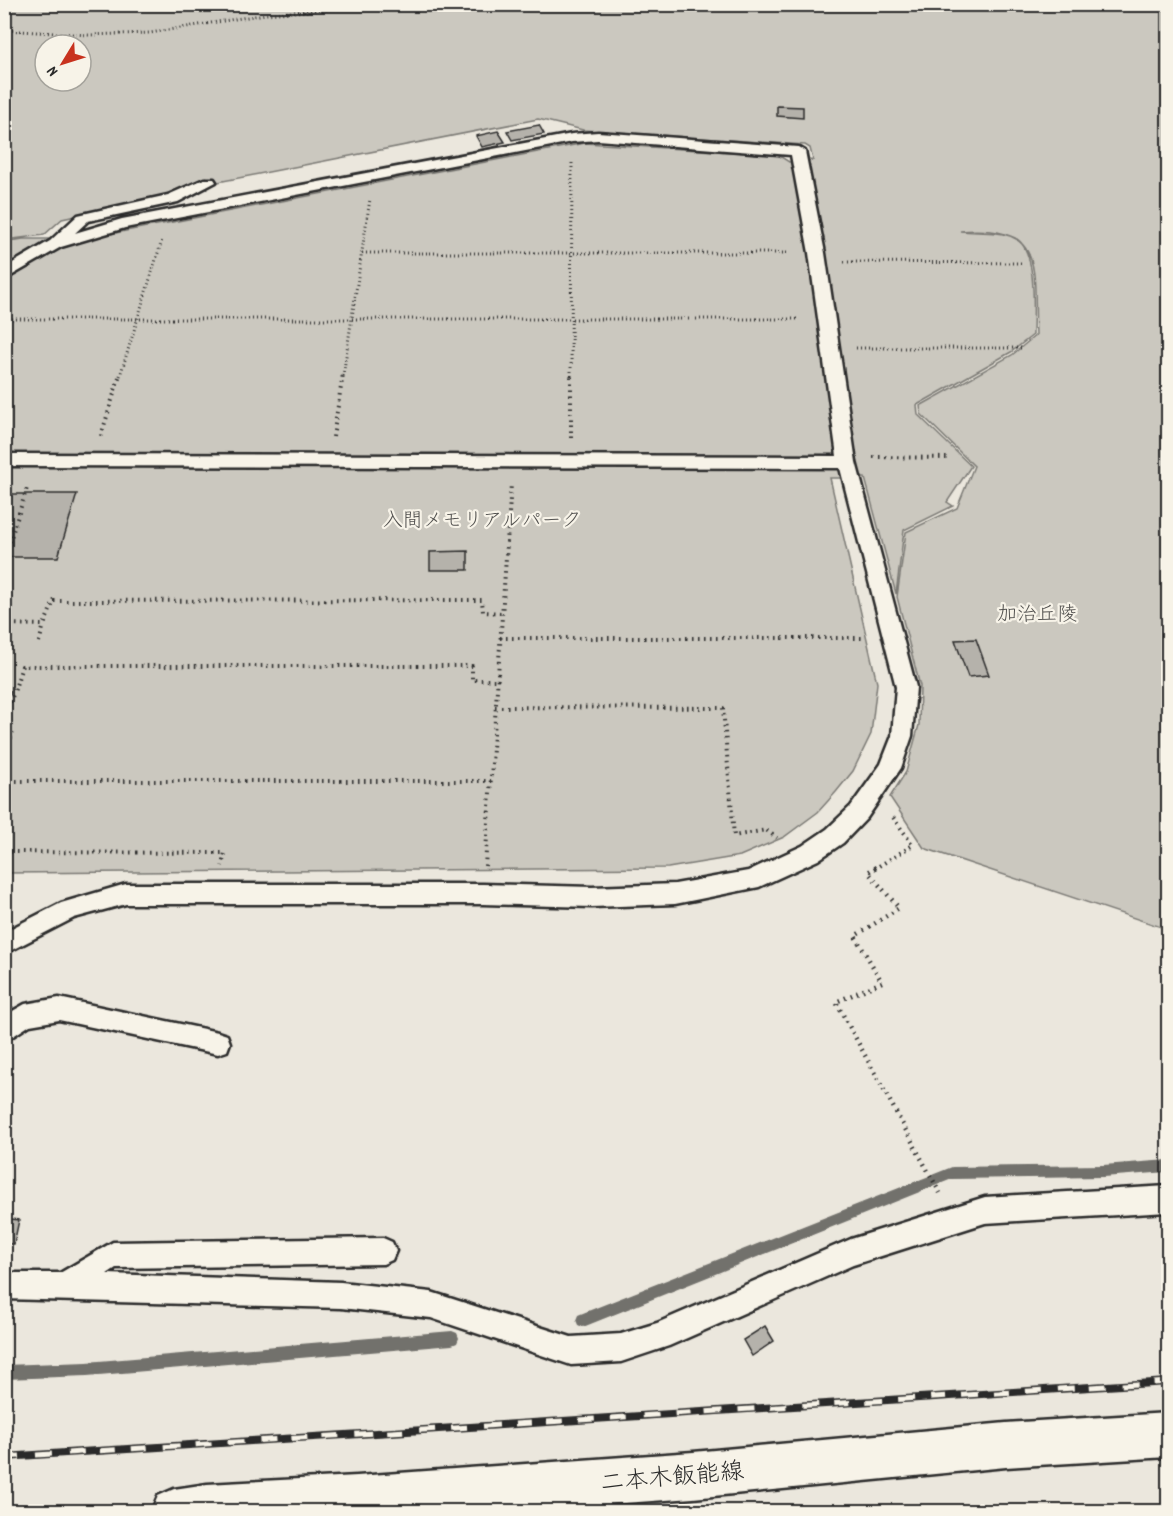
<svg xmlns="http://www.w3.org/2000/svg" width="1173" height="1516" viewBox="0 0 1173 1516" font-family="Dekko,'Klee One',sans-serif">
<style>
.green{fill:#cbc8bf;stroke:#7b7a75;stroke-width:1.5;fill-rule:evenodd}
.lines{fill:none;stroke-linecap:round;stroke-linejoin:round}
.stream{fill:#72716c;fill-rule:evenodd}
.building{fill:#b5b2ab;stroke:#2b2b2b;stroke-width:1.5}
.service-casing{stroke:#2b2b2b;stroke-width:5}
.secondary-casing{stroke:#2b2b2b;stroke-width:5}
.path-far2{stroke:#2b2b2b;stroke-width:3;stroke-dasharray:1 3;stroke-linecap:butt}
.path-far1{stroke:#2b2b2b;stroke-width:4;stroke-dasharray:1.5 4.5;stroke-linecap:butt}
.path{stroke:#2b2b2b;stroke-width:4.5;stroke-dasharray:1.5 5;stroke-linecap:butt}
.service{fill:#f7f3e8;fill-rule:evenodd}
.secondary{fill:#f7f3e8;fill-rule:evenodd}
.rail-casing{stroke:#2b2b2b;stroke-width:8}
.rail{stroke:#f7f3e8;stroke-width:5;stroke-dasharray:16;stroke-linecap:butt}
.labels{text-anchor:middle;stroke-width:4.5;stroke-linejoin:round;paint-order:stroke}
.park-label{font-size:20px;fill:#535250;stroke:#f7f3e8}
.near-street-label{font-size:24px;fill:#2b2b2b;stroke:#f7f3e8}
</style>
<rect width="100%" height="100%" fill="#ebe7dd"/>
<filter id="ink" filterUnits="userSpaceOnUse"><feTurbulence type="fractalNoise" baseFrequency=".0167" numOctaves="2"/><feDisplacementMap in="SourceGraphic" scale="12" xChannelSelector="R" yChannelSelector="G"/><feConvolveMatrix kernelMatrix="1 2 1 2 8 2 1 2 1" color-interpolation-filters="sRGB"/></filter>
<g filter="url(#ink)">
<path class="green" d="M 5,5 L 1168,5 L 1168,920 L 1161,927 L 924,848 L 890,797 L 906,772 L 919,725 L 920,686 L 897,597 L 906,532 L 957,508 L 974,466 L 921,414 L 920,406 L 1012,355 L 1036,335 C 1033,269 1047,224 960,231 C 978,233 998,230 1015,238 C 1038,249 1033,312 1033,335 L 1011,352 L 917,405 L 918,415 L 971,466 L 947,502 L 953,506 L 904,530 L 896,594 L 865,478 L 830,478 L 877,683 L 871,734 L 853,771 L 836,792 L 818,812 L 784,837 L 740,856 L 668,868 L 5,873 L 5,242 L 23,239 L 84,239 L 585,143 L 778,155 L 789,162 L 813,160 L 810,148 L 805,145 L 583,130 L 538,119 L 218,182 L 206,177 L 170,196 L 62,219 L 44,235 L 5,240 ZM 45,45 L 81,45 L 81,81 L 45,81 Z"/>
<g class="lines">
<g class="stream">
<polygon points="1168,1160 1168,1172 1103,1177 952,1179 583,1327 578,1325 576,1320 578,1315 583,1313 952,1167 1103,1165"/>
<polygon points="452,1331 457,1333 459,1338 457,1343 452,1345 87,1376 4,1379 4,1365 87,1362"/>
</g>
</g>
<g class="building">
<polygon points="777,106 803,107 803,118 777,116"/>
<polygon points="539,125 544,134 512,140 507,131"/>
<polygon points="498,131 505,142 482,147 476,136"/>
<polygon points="4,494 77,494 58,557 4,557"/>
<polygon points="468,551 468,570 430,570 430,552"/>
<polygon points="976,639 989,675 968,677 955,640"/>
<polygon points="11,1219 19,1220 14,1244 6,1244"/>
<polygon points="765,1326 774,1341 752,1356 743,1340"/>
</g>
<g class="lines">
<g class="service-casing">
<g id="service">
<polygon points="598,132 798,147 805,151 825,253 856,462 916,687 912,736 901,768 867,818 843,843 818,860 759,887 675,904 592,907 483,904 126,904 74,918 4,954 4,932 61,903 126,884 483,884 592,887 675,884 748,871 802,846 827,829 851,806 881,764 892,736 896,687 840,468 4,466 4,454 837,456 809,253 791,155 598,140 572,142 125,228 61,247 4,280 4,268 50,241 78,215 168,195 204,179 214,179 216,182 178,202 88,221 75,233 122,219 572,134"/>
<polygon points="59,998 218,1032 227,1035 230,1043 227,1051 218,1054 59,1020 30,1025 4,1042 4,1016 25,1004"/>
<polygon points="1168,1186 1168,1212 985,1223 853,1265 669,1346 621,1362 571,1365 431,1318 341,1308 4,1299 4,1273 60,1273 113,1242 383,1238 392,1242 396,1251 392,1260 383,1264 116,1268 107,1274 341,1282 431,1292 571,1337 621,1334 657,1323 851,1239 985,1197"/>
</g>
</g>
<g class="secondary-casing">
<polygon id="secondary" points="1168,1413 1168,1457 1006,1467 693,1498 500,1512 151,1512 158,1496 174,1489 207,1484 357,1476 693,1452 1006,1423"/>
</g>
<g class="path-far2">
<polyline points="4,30 88,35 150,33 266,14 403,4"/>
<polyline points="362,253 790,253"/>
<polyline points="844,262 1023,263"/>
<polyline points="4,319 799,319"/>
<polyline points="856,348 1023,348"/>
<polyline points="120,376 162,240"/>
<polyline points="343,376 370,199"/>
<polyline points="571,376 572,161"/>
</g>
<g class="path-far1">
<polyline points="101,436 120,374"/>
<polyline points="333,437 343,374"/>
<polyline points="571,438 571,374"/>
<polyline points="873,457 950,458"/>
<polyline points="4,559 28,485"/>
<polyline points="4,624 44,625 54,601 482,600 483,612 502,613"/>
<polyline points="500,638 864,638"/>
<polyline points="39,642 44,625"/>
<polyline points="4,692 14,692 22,666 472,666 472,680 498,680"/>
<polyline points="495,707 723,708 734,836 766,830 777,838"/>
<polyline points="8,708 14,692"/>
<polyline points="4,755 13,732"/>
<polyline points="4,781 491,781"/>
<polyline points="4,852 225,853 222,866"/>
<polyline points="485,866 511,484"/>
<polyline points="874,869 913,845 892,816"/>
</g>
<polyline class="path" points="876,867 868,872 899,908 855,936 882,982 836,1002 940,1193"/>
<use href="#service" class="service"/>
<use href="#secondary" class="secondary"/>
<g class="rail-casing">
<polyline id="rail" points="4,1457 1168,1382"/>
</g>
<use href="#rail" class="rail"/>
</g>
</g>
<g class="labels">
<g class="park-label">
<text x="482" y="526">入間メモリアルパーク</text>
<text x="1037" y="620">加治丘陵</text>
</g>
<g class="near-street-label">
<text transform="translate(672 1476) rotate(-5)" y="8">二本木飯能線</text>
</g>
</g>
<rect width="1173" height="1516" fill="none" stroke="#f7f3e8" stroke-width="24"/>
<rect x="12" y="12" width="1149" height="1492" fill="none" stroke="#2b2b2b" stroke-width="2" filter="url(#ink)"/>
<g transform="translate(63 63) rotate(232)"><circle r="28" fill="#f7f3e8" stroke="#a5a39c" stroke-width="1.5"/>
<path d="M0-4.5L10 22L0 15L-10 22Z" fill="#c8321e"/>
<text y="-9" font-size="16" font-weight="bold" text-anchor="middle" fill="#2b2b2b">N</text>
</g>
</svg>
